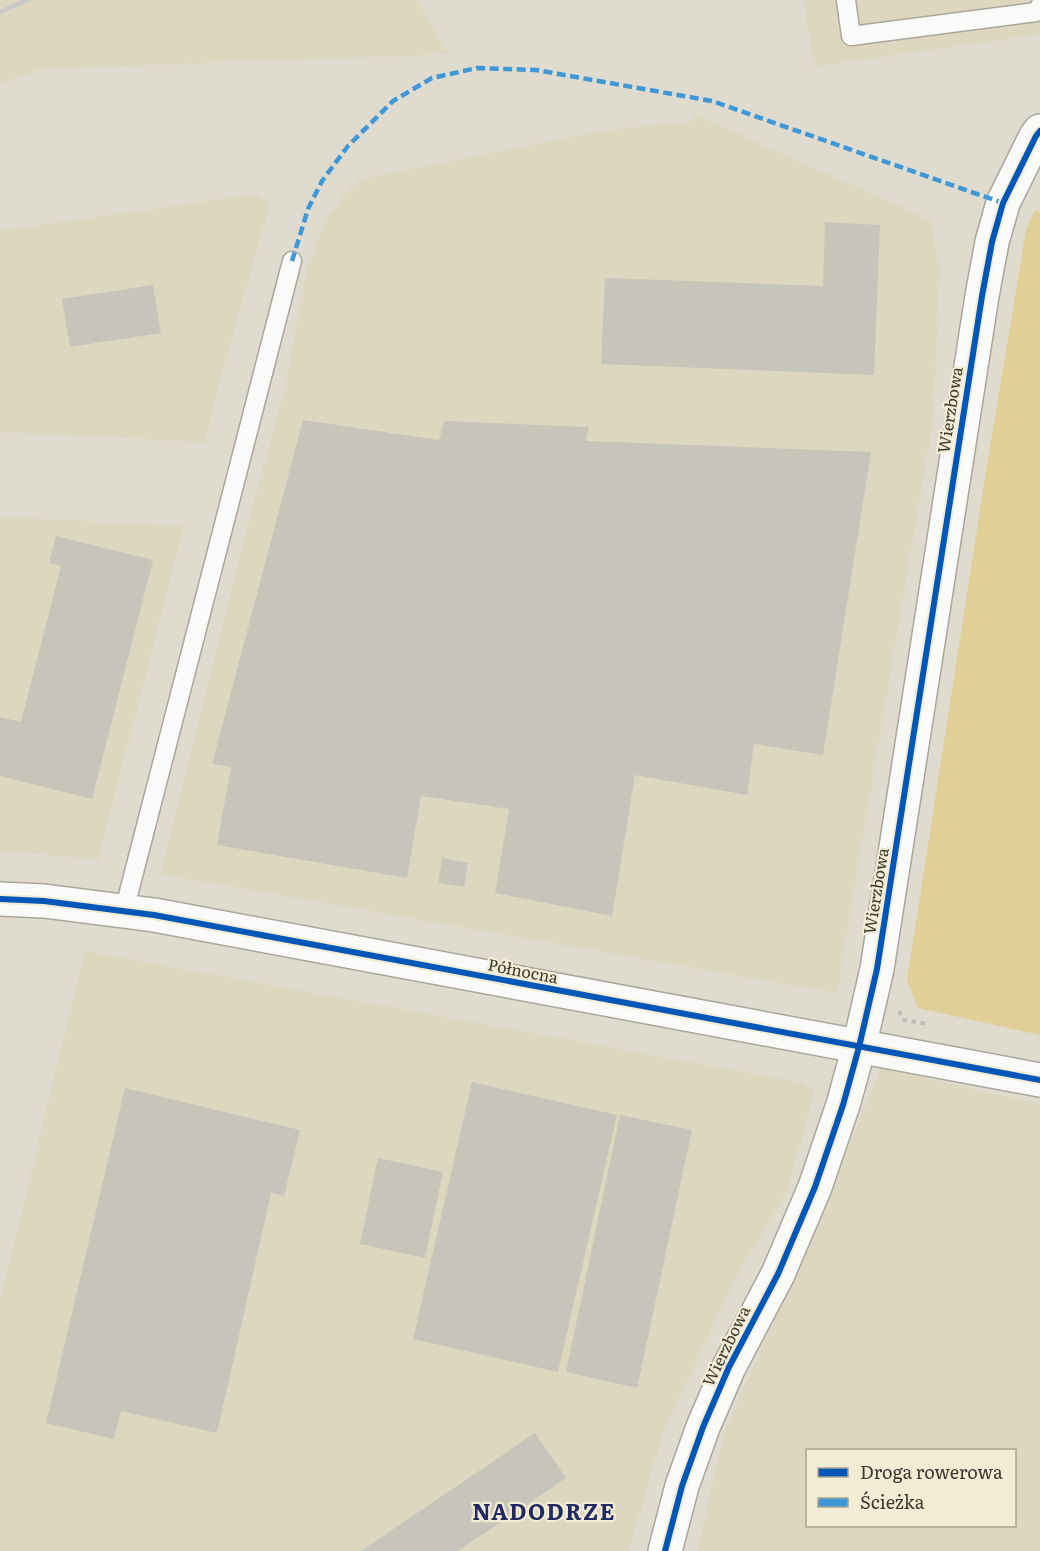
<svg xmlns="http://www.w3.org/2000/svg" width="1040" height="1551" viewBox="0 0 1040 1551" font-family="Literata,serif">
<style>
.built{fill:#ddd7c0;fill-rule:evenodd}
.green{fill:#e1cf98}
.building{fill:#c7c4ba}
.lines{fill:none;stroke-linecap:round;stroke-linejoin:round}
.lane-casing{stroke:#aaa69c;stroke-width:21}
.street-casing{stroke:#aaa69c;stroke-width:36}
.path{stroke:#bebdb9;stroke-width:4;stroke-dasharray:4.5 4.5;stroke-linecap:butt}
.lane{stroke:#fafaf8;stroke-width:18}
.street{stroke:#fafaf8;stroke-width:33}
.rail{stroke:#cac9c6;stroke-width:4.5}
.quiet{stroke:#3e98d7;stroke-width:4.5;stroke-dasharray:9 4.5;stroke-linecap:butt}
.cycleway-casing{stroke:#f3ecd4;stroke-width:10}
.cycleway{stroke:#0057b8;stroke-width:6}
.labels{text-anchor:middle;stroke-width:4.5;stroke-linejoin:round;paint-order:stroke}
.street-label{font-size:16px;fill:#3b382f;stroke:#f3ecd4}
.district-label{font-size:22px;font-weight:bold;letter-spacing:1.5px;fill:#212a63;stroke:#f3ecd4}
</style>
<rect width="100%" height="100%" fill="#dfdbce"/>
<g class="built">
<polygon points="0,0 416,0 449,54 41,69 0,84"/>
<polygon points="804,0 1040,0 1040,34 814,67"/>
<polygon points="696,115 930,220 940,270 933,420 837,993 160,874 232,585 274,426 284,393 307,266 326,221 340,200 361,179 601,131 692,121"/>
<polygon points="255,194 270,203 219,384 205,442 0,432 0,231"/>
<polygon points="0,517 184,526 98,860 40,854 0,853"/>
<polygon points="85,951 800,1082 815,1090 787,1192 735,1279 662,1435 629,1551 0,1551 0,1299"/>
<path d="M 881,1068 L 1040,1104 L 1040,1551 L 697,1551 L 724,1432 L 809,1242 ZM 808,1450 L 1014,1450 L 1014,1526 L 808,1526 Z"/>
</g>
<polygon class="green" points="1035,210 1040,212 1040,1035 918,1008 907,980 986,471 1026,230"/>
<g class="building">
<polygon points="825,222 880,225 874,375 601,364 605,278 823,286"/>
<polygon points="153,285 161,333 70,347 62,299"/>
<polygon points="303,420 439,440 444,421 589,427 586,441 871,452 823,755 754,744 747,795 635,775 612,916 495,893 509,809 421,796 407,878 217,845 231,767 212,764"/>
<polygon points="56,536 153,560 92,799 0,776 0,717 21,722 61,566 49,563"/>
<polygon points="442,858 468,863 464,887 438,883"/>
<polygon points="472,1082 617,1115 558,1372 413,1339"/>
<polygon points="125,1088 300,1130 284,1196 271,1193 217,1433 121,1411 114,1439 46,1423"/>
<polygon points="620,1115 692,1130 637,1388 566,1372"/>
<polygon points="378,1158 443,1172 425,1258 360,1244"/>
<polygon points="535,1433 566,1478 458,1551 361,1551"/>
</g>
<g class="lines">
<g class="lane-casing">
<g id="lane">
<polyline points="846,0 851,36 1036,12 1040,6"/>
<polyline points="124,911 292,261"/>
</g>
</g>
<g class="street-casing">
<g id="street">
<polyline points="0,899 44,901 154,915 1040,1080"/>
<polyline points="665,1551 682,1486 703,1427 729,1367 778,1274 815,1187 843,1105 859,1047 877,969 982,296 992,242 1003,203 1036,136 1040,131"/>
</g>
</g>
<polyline class="path" points="899,1011 904,1020 926,1024"/>
<use href="#lane" class="lane"/>
<use href="#street" class="street"/>
<polyline class="rail" points="0,12 28,0"/>
<polyline class="quiet" points="292,261 308,209 322,181 348,146 393,101 432,78 477,68 536,70 712,101 1003,203"/>
<g class="cycleway-casing">
<g id="cycleway">
<polyline points="0,899 44,901 154,915 1040,1080"/>
<polyline points="665,1551 682,1486 703,1427 729,1367 778,1274 815,1187 843,1105 859,1047 877,969 982,296 992,242 1003,203 1036,136 1040,131"/>
</g>
</g>
<use href="#cycleway" class="cycleway"/>
</g>
<g class="labels">
<g class="street-label">
<text transform="translate(950 410) rotate(-81)" y="6">Wierzbowa</text>
<text transform="translate(876 891) rotate(-81)" y="6">Wierzbowa</text>
<text transform="translate(523 971) rotate(11)" y="6">Północna</text>
<text transform="translate(726 1346) rotate(-64)" y="6">Wierzbowa</text>
</g>
<g class="district-label">
<text x="544" y="1520">NADODRZE</text>
</g>
</g>
<rect x="806" y="1449" width="210" height="78" fill="#f3ecd4" stroke="#a9a492" stroke-width="1.5"/>
<rect x="818" y="1468" width="30" height="9" fill="#0057b8" stroke="#a9a492" stroke-width="1.5"/>
<text x="860" y="1479" font-size="18" fill="#3b382f">Droga rowerowa</text>
<rect x="818" y="1498" width="30" height="9" fill="#3e98d7" stroke="#a9a492" stroke-width="1.5"/>
<text x="860" y="1509" font-size="18" fill="#3b382f">Ścieżka</text>
</svg>
